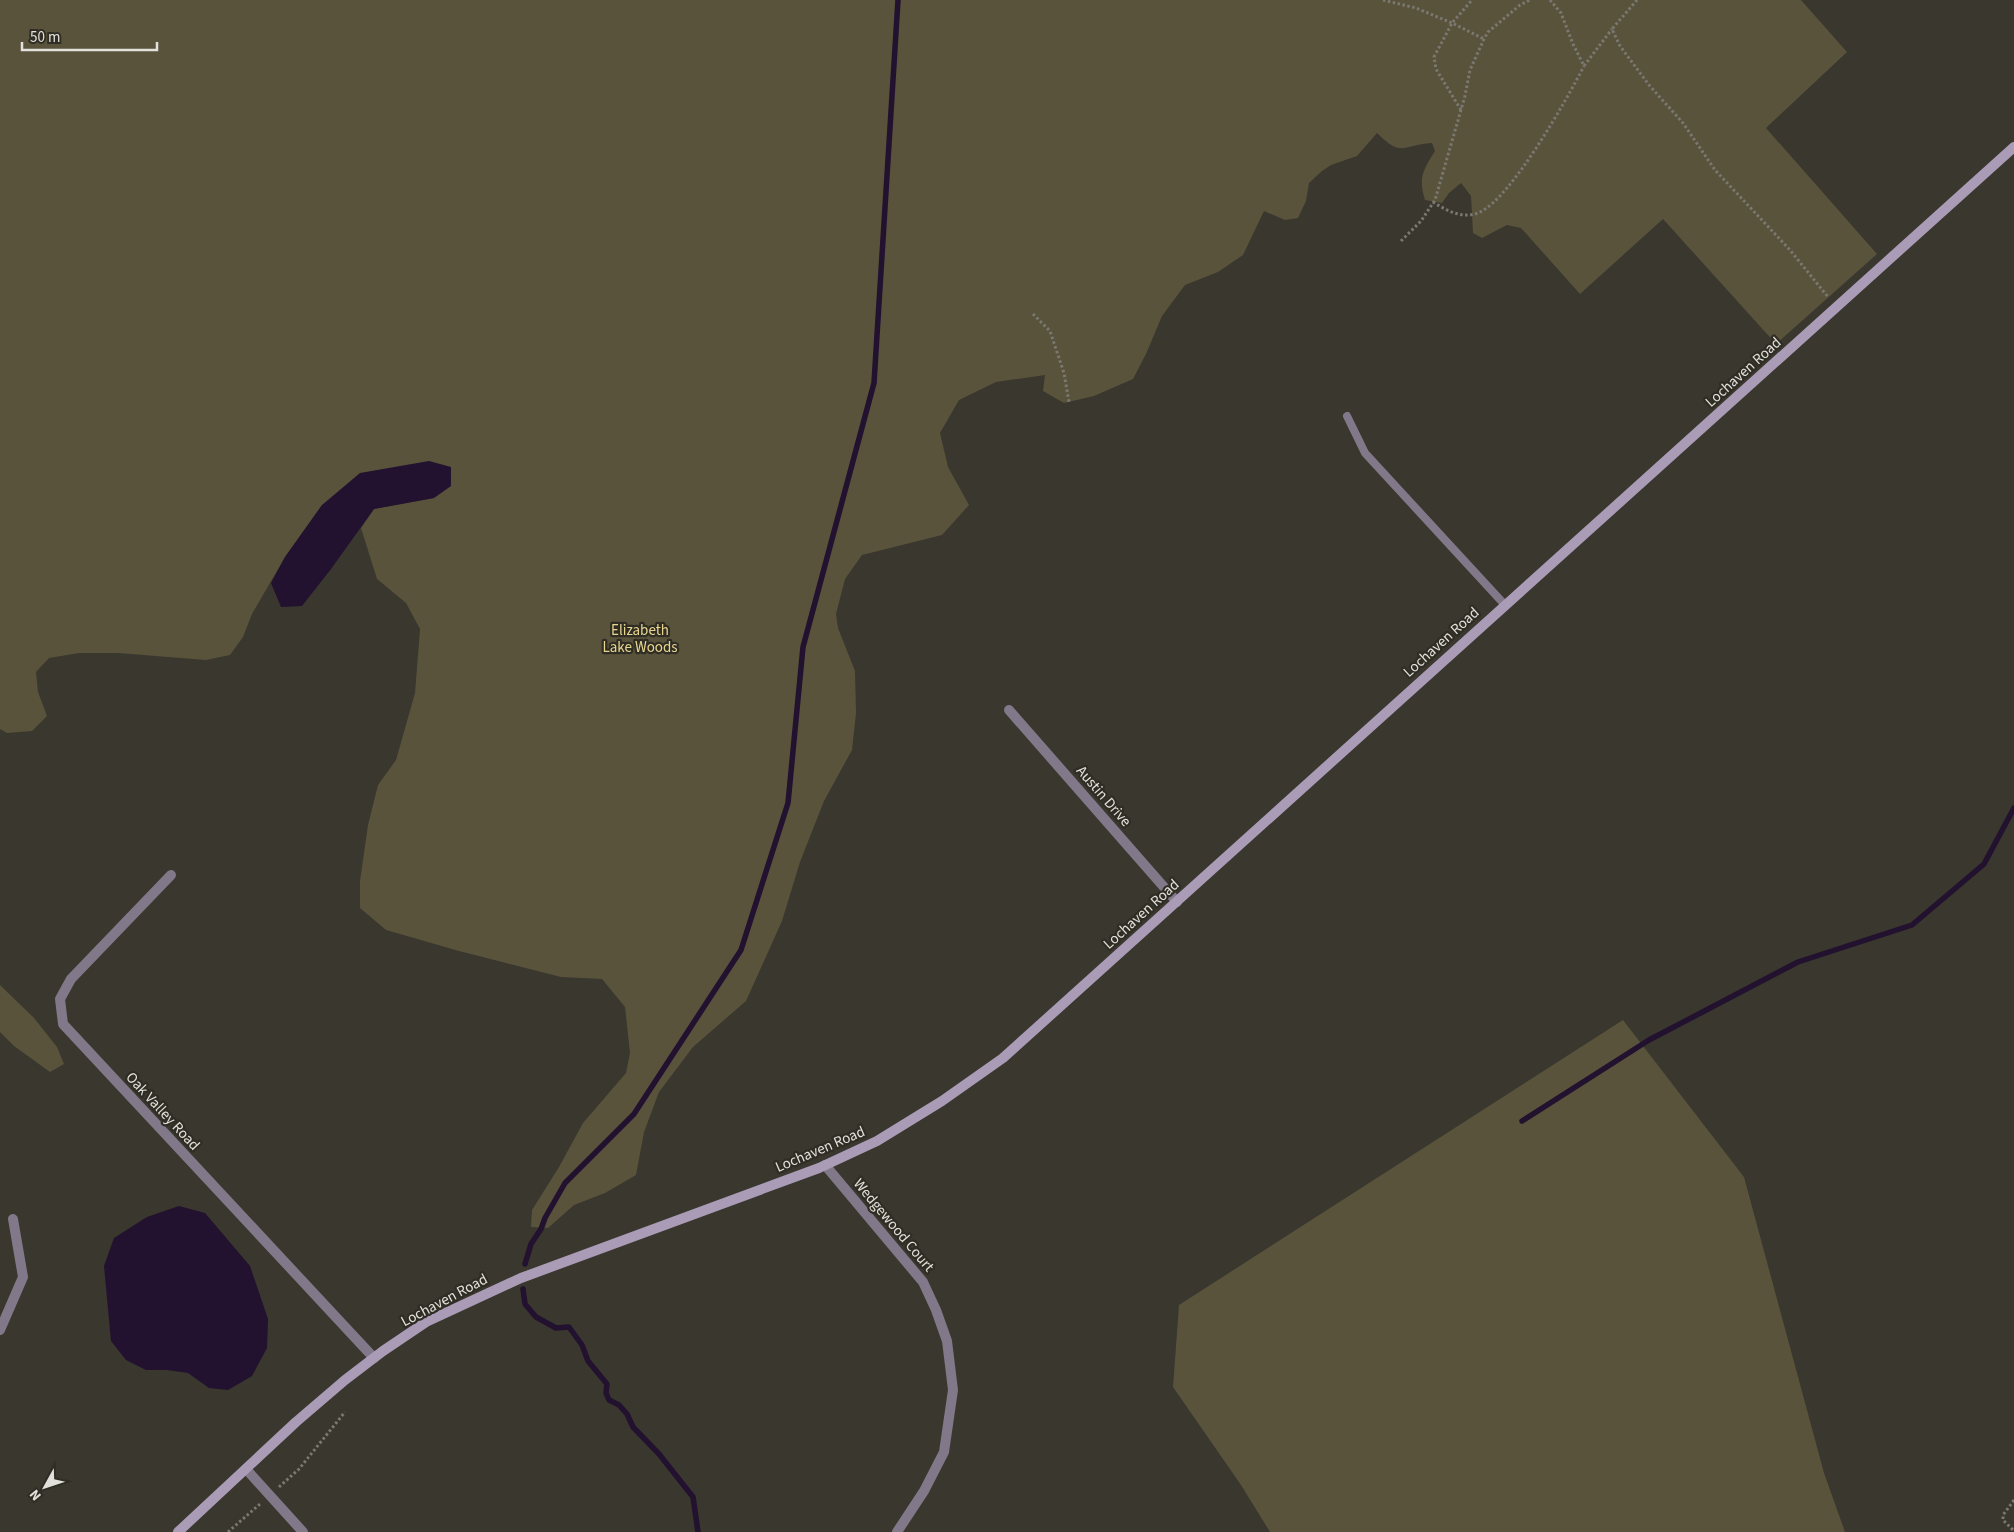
<svg xmlns="http://www.w3.org/2000/svg" width="2014" height="1532" viewBox="0 0 2014 1532" font-family="'Source Sans 3',sans-serif">
<style>
.green{fill:#59533c}
.water{fill:#22112f}
.lines{fill:none;stroke-linecap:round;stroke-linejoin:round}
.stream{stroke:#22112f;stroke-width:5.5}
.path{stroke:#7a7870;stroke-width:3;stroke-dasharray:2.5 2.5;stroke-linecap:butt}
.lane{stroke:#817889;stroke-width:8}
.street{stroke:#817889;stroke-width:10}
.secondary{stroke:#aa9cb7;stroke-width:10}
.labels{text-anchor:middle;stroke-width:4.5;stroke-linejoin:round;paint-order:stroke}
.street-label{font-size:15px;fill:#e3e1db;stroke:#2f2d24}
.park-label{font-size:15px;fill:#e8d690;stroke:#2f2d24}
</style>
<rect width="100%" height="100%" fill="#39372e"/>
<g class="green">
<path d="M 0,0 L 1801,0 L 1847,52 L 1766,128 L 1877,254 L 1776,344 L 1663,219 L 1580,294 L 1521,228 L 1507,225 L 1482,238 L 1473,233 L 1471,196 L 1461,183 L 1449,193 L 1442,203 L 1425,200 C 1418,178 1423,170 1435,151 L 1432,143 C 1402,145 1402,158 1377,133 L 1357,156 L 1331,165 L 1322,171 L 1309,183 L 1306,201 L 1298,218 L 1285,220 L 1264,211 L 1243,255 L 1218,272 L 1185,285 L 1162,316 L 1146,354 L 1133,379 L 1094,396 L 1064,403 L 1043,391 L 1045,375 L 996,382 L 959,400 L 940,433 L 948,467 L 969,505 L 942,535 L 862,555 L 845,579 L 836,614 L 838,628 L 855,671 L 856,713 L 852,750 L 824,801 L 800,862 L 782,921 L 746,1001 L 693,1047 L 659,1092 L 644,1132 L 636,1175 L 605,1193 L 574,1205 L 548,1228 L 531,1227 L 532,1210 L 559,1167 L 583,1123 L 626,1073 L 630,1053 L 625,1007 L 602,979 L 561,977 L 459,951 L 386,930 L 360,908 L 360,881 L 368,825 L 378,785 L 396,760 L 415,693 L 420,629 L 406,603 L 377,579 L 361,528 L 374,509 L 434,498 L 322,505 L 285,557 L 252,614 L 243,637 L 230,655 L 206,660 L 118,653 L 79,653 L 49,658 L 36,672 L 38,692 L 47,716 L 32,731 L 7,733 L 0,729 Z"/>
<polygon points="0,985 34,1018 57,1047 64,1064 50,1072 14,1046 0,1032"/>
<polygon points="1623,1020 1744,1177 1824,1473 1845,1532 1270,1532 1241,1485 1173,1387 1179,1305"/>
</g>
<g class="water">
<polygon points="429,461 451,467 451,486 434,498 374,509 331,569 302,606 281,607 271,583 285,557 322,505 360,473"/>
<polygon points="179,1206 205,1213 250,1266 268,1319 267,1348 252,1376 228,1390 209,1388 188,1373 167,1370 146,1370 126,1360 111,1341 104,1266 114,1238 147,1217"/>
</g>
<g class="lines">
<g class="stream">
<polyline points="1522,1121 1649,1040 1798,962 1912,925 1984,864 2014,808"/>
<polyline points="525,1264 531,1244 541,1229 545,1218 565,1183 634,1114 741,950 788,803 803,647 874,383 898,0"/>
<polyline points="523,1289 525,1304 536,1317 556,1328 569,1327 582,1345 588,1361 607,1384 606,1393 609,1400 619,1405 627,1414 633,1427 659,1454 693,1497 698,1532"/>
</g>
<g class="path">
<polyline points="1383,0 1416,8 1452,23 1484,39"/>
<polyline points="1550,0 1561,13 1573,44 1584,66 1612,29"/>
<polyline points="1637,0 1612,29 1620,46 1649,85 1683,123 1715,170 1790,250 1828,297"/>
<polyline points="1461,110 1436,69 1434,57 1452,23 1472,0"/>
<path d="M 1433,202 C 1447,211 1464,220 1480,212 C 1512,197 1567,99 1584,66"/>
<polyline points="1401,241 1421,221 1435,200 1465,96 1470,70 1484,39 1488,32 1520,5 1530,0"/>
<polyline points="1033,314 1050,331 1064,373 1069,402"/>
<polyline points="279,1487 299,1469 345,1412"/>
<polyline points="2014,1500 2003,1515 2003,1520 2014,1531"/>
<polyline points="228,1532 260,1504"/>
</g>
<polyline class="lane" points="1347,416 1365,453 1505,605"/>
<g class="street">
<polyline points="1009,710 1177,902"/>
<polyline points="171,875 71,979 60,999 63,1024 374,1358"/>
<polyline points="825,1165 923,1282 936,1310 947,1341 953,1390 944,1452 924,1491 897,1532"/>
<polyline points="0,1330 23,1277 13,1219"/>
<polyline points="246,1469 303,1532"/>
</g>
<polyline class="secondary" points="178,1532 296,1422 345,1380 383,1351 426,1322 521,1278 819,1168 877,1141 942,1101 1003,1058 2014,147"/>
</g>
<g class="labels">
<g class="street-label">
<text transform="translate(1743 372) rotate(-42)" y="5">Lochaven Road</text>
<text transform="translate(1441 642) rotate(-42)" y="5">Lochaven Road</text>
<text transform="translate(1104 796) rotate(49)" y="5">Austin Drive</text>
<text transform="translate(1141 914) rotate(-42)" y="5">Lochaven Road</text>
<text transform="translate(163 1111) rotate(47)" y="5">Oak Valley Road</text>
<text transform="translate(820 1149) rotate(-23)" y="5">Lochaven Road</text>
<text transform="translate(894 1225) rotate(50)" y="5">Wedgewood Court</text>
<text transform="translate(444 1300) rotate(-28)" y="5">Lochaven Road</text>
</g>
<g class="park-label">
<text x="640" y="635">Elizabeth<tspan x="640" dy="17">Lake Woods</tspan></text>
</g>
</g>
<g transform="translate(45 1487) rotate(230)" stroke="#2f2d24" stroke-width="4" paint-order="stroke">
<path d="M0-4L9 19L0 12L-9 19Z" fill="#e3e1db"/>
<text y="-8" font-size="14" font-weight="bold" text-anchor="middle" fill="#e3e1db">N</text>
</g>
<path d="M22 42v8h135v-8" fill="none" stroke="#e3e1db" stroke-width="2.5"/>
<text x="30" y="42" font-size="15" fill="#e3e1db" stroke="#2f2d24" stroke-width="4" paint-order="stroke">50 m</text>
</svg>
